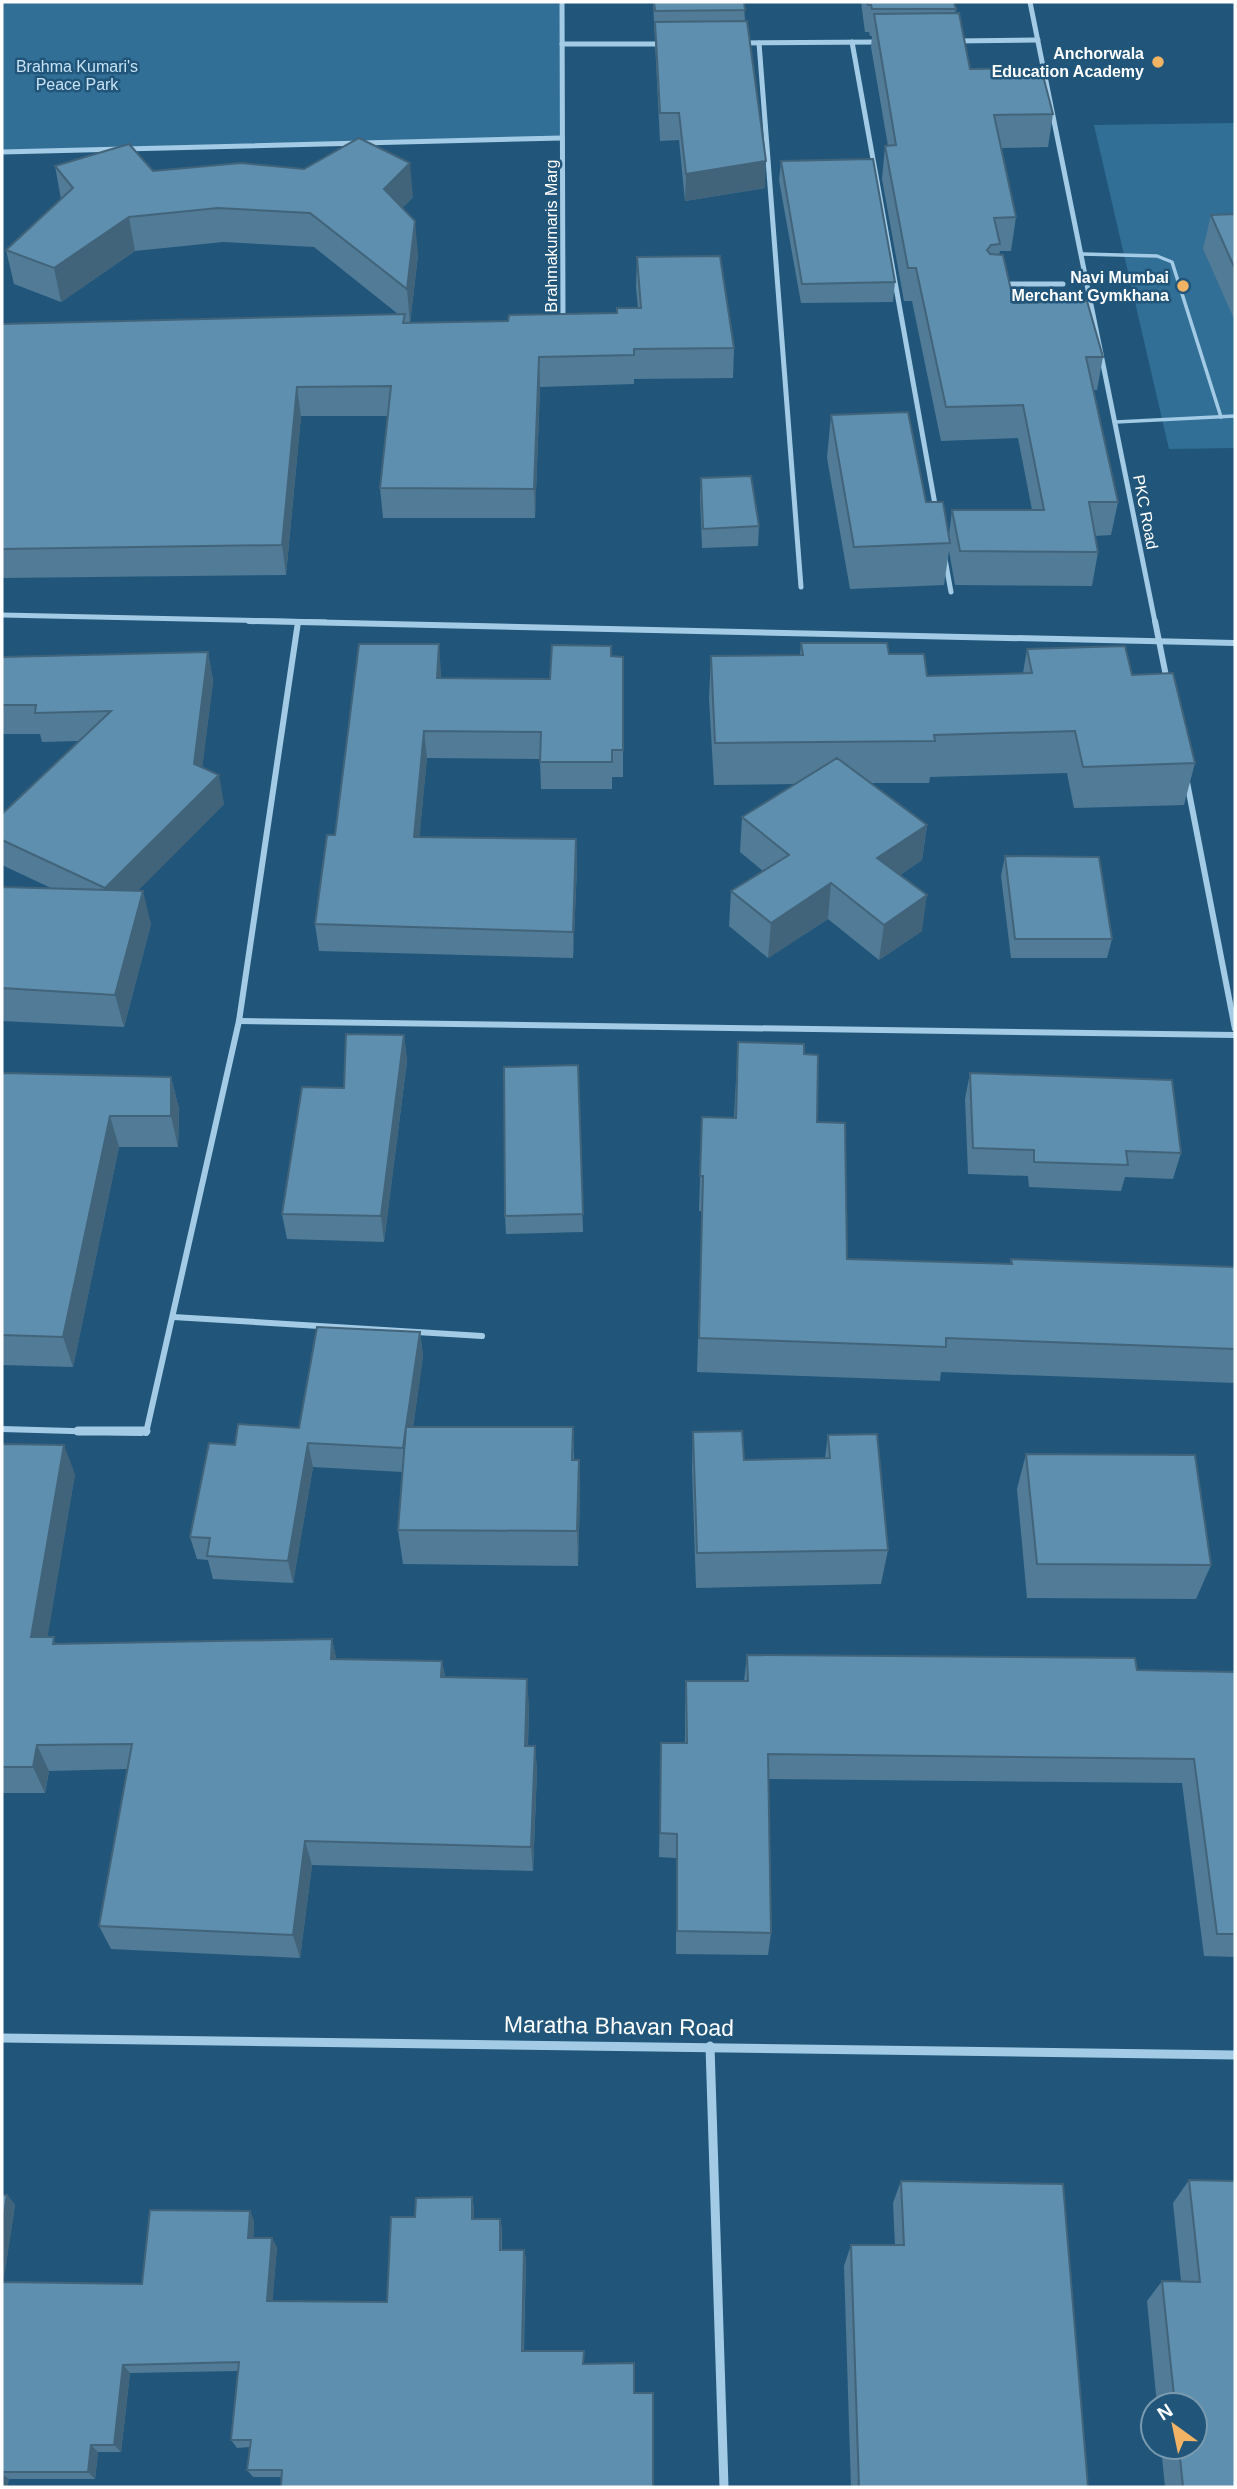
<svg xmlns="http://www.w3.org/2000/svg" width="1237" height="2489" viewBox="0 0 1237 2489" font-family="Helvetica,sans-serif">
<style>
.green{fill:#316f96}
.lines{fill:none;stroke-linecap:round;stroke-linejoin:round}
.service{stroke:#a3cbe5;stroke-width:3.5}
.minor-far2{stroke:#a3cbe5;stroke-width:5}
.minor-far1{stroke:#a3cbe5;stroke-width:6}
.minor{stroke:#a3cbe5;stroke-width:9}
.wall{fill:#517b96}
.shaded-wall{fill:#42647a}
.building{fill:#5e8faf;stroke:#42647a;stroke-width:2}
.poi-dot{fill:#f2b365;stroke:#21567a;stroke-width:2.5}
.labels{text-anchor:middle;stroke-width:5;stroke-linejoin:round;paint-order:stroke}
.far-poi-label{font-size:16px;font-weight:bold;fill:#fff;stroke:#21567a;text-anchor:end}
.far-park-label{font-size:16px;fill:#c6e2f4;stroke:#21567a}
.far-street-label{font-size:16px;fill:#fff;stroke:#21567a}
.near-street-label{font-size:23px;fill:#fff;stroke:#21567a}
</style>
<rect width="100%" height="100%" fill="#21567a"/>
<g class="green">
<polygon points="2,2 562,2 562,138 2,152"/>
<polygon points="1235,123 1235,448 1169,449 1094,125"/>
</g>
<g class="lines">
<g class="service">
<polyline points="1082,254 1157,256 1172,262 1221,417"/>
<polyline points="1116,422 1235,416"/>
</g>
<g class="minor-far2">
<polyline points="562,2 563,322"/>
<polyline points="1030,2 1155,622"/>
<polyline points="955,41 1038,40"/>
<polyline points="852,42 936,510"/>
<polyline points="742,43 880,42"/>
<polyline points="759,43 801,587"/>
<polyline points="562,44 663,44"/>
<polyline points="2,152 562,138"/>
<polyline points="1002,284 1063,284"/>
<polyline points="945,559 951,592"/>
<polyline points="2,615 326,622"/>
</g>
<g class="minor-far1">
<polyline points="249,621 1235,643"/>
<polyline points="1155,621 1167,681"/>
<polyline points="1187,782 1235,1029"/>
<polyline points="239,1021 1235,1035"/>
<polyline points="173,1317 482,1336"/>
<polyline points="2,1429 141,1433"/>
<polyline points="146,1433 239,1021 298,622"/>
</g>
<g class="minor">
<polyline points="78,1431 146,1431"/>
<polyline points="2,2038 1235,2055"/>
<polyline points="710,2046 724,2487"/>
</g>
</g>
<g class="wall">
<polygon points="653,2 744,2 745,21 765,188 685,201 679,140 660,141"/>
<polygon points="861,2 954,2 956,9 955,13 970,69 1053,114 1048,147 1001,148 1016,217 1011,251 1000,251 999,255 1014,303 1103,357 1097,390 1093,390 1118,502 1111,535 1095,536 1098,552 1092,586 955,585 949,551 944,585 850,589 827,458 831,415 926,502 949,535 952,510 1032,510 1018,438 941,441 912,301 904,301 882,179 885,146 888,146 871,47 872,36 870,36 869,32 865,32"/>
<polygon points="781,161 895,282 893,302 801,303 779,180"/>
<polygon points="55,166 153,171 413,197 402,208 418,255 410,323 508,321 617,313 638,308 636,287 637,257 734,348 733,378 634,379 634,384 540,387 535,518 383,518 380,488 388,416 301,416 286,575 2,578 2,324 398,314 314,247 223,242 135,251 61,302 14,284 6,250 61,199"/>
<polygon points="1235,214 1235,321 1203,249 1211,215"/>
<polygon points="701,478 759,526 758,546 702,548 700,497"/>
<polygon points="801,643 889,654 927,676 1023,673 1027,649 1132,675 1195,763 1184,805 1074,808 1067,773 930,777 929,783 871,783 927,825 922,860 900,875 922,931 879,960 828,919 768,958 729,926 731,891 763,871 740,852 742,817 794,784 714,785 709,698 711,656 800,655"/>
<polygon points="208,652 213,681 202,768 224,804 137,891 151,924 124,1027 2,1021 2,887 51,888 2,865 2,814 79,741 42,742 40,734 2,734 2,657"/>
<polygon points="611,656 623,657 623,777 612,777 612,789 541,789 540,759 427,758 419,837 576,839 577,866 573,958 319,951 315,924 335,835 441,672 441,678 550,679"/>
<polygon points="1005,856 1112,939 1107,958 1011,958 1001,876"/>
<polygon points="404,1035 407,1061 384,1242 287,1239 282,1214 344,1088"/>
<polygon points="738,1042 804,1054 847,1259 1010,1264 1011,1259 1235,1267 1235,1383 941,1372 940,1381 697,1372 702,1211 699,1211 702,1117 734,1118"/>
<polygon points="578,1065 583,1232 506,1234 505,1216"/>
<polygon points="2,1073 171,1077 179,1109 178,1147 119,1147 73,1367 2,1365"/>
<polygon points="970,1073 1181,1153 1173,1179 1125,1177 1121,1191 1029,1187 1028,1176 968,1174 965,1099"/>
<polygon points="420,1332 423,1356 413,1427 573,1427 574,1460 579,1460 580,1495 578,1566 403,1564 398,1530 402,1472 313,1467 293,1583 213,1579 208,1560 197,1559 190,1537 235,1445 299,1428"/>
<polygon points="693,1432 744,1460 825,1458 828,1435 888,1550 881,1584 696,1588 692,1468"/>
<polygon points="2,1444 75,1474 47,1637 57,1644 332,1639 336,1659 442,1661 445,1677 529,1705 528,1746 535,1746 537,1771 533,1871 312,1865 300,1958 111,1949 99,1926 127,1769 49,1771 45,1793 2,1793"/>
<polygon points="1026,1454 1211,1565 1196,1599 1027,1598 1017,1489"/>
<polygon points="747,1655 1137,1670 1235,1672 1235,1957 1204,1956 1182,1783 768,1779 771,1933 768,1955 676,1954 676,1858 659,1857 661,1743 685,1743 685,1707 686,1681 744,1681"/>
<polygon points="1189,2180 1235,2487 1165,2487 1161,2447 1195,2447 1195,2405 1157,2405 1147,2301 1162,2281 1181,2281 1173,2203"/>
<polygon points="901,2181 1088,2487 851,2487 844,2266 851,2245 895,2245 893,2203"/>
<polygon points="2,2195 7,2195 15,2205 3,2282 142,2284 250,2211 254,2221 253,2238 277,2247 272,2301 387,2302 415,2217 474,2207 474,2219 500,2219 502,2229 502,2250 524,2250 526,2260 524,2351 281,2477 253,2477 247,2470 250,2447 237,2448 231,2440 238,2371 130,2373 121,2452 98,2452 95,2479 9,2479 7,2487 2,2487"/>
</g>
<g class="shaded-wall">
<polygon points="766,161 765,188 685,201 686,174"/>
<polygon points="410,163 413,197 387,223 384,189"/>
<polygon points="129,217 135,251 61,302 54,268"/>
<polygon points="415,221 418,255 410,323 407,289"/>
<polygon points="539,357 540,387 535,518 534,489"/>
<polygon points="297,387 301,416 286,575 282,545"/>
<polygon points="439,644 441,672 439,705 437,678"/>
<polygon points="208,652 213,681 199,793 194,764"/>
<polygon points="424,731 427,758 417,864 414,837"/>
<polygon points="219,775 224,804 112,917 105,888"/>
<polygon points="927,825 922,860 873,893 877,858"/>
<polygon points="576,839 577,866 573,958 573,932"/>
<polygon points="831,883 828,919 768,958 771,923"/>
<polygon points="143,891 151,924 124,1027 115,995"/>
<polygon points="927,895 922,931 879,960 884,925"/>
<polygon points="404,1035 407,1061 384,1242 381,1216"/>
<polygon points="171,1077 179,1109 178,1147 171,1116"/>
<polygon points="110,1116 119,1147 73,1367 63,1337"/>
<polygon points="420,1332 423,1356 407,1472 403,1448"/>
<polygon points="308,1443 313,1467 293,1583 288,1561"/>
<polygon points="64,1445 75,1474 43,1664 31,1637"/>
<polygon points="579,1460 580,1495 578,1566 577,1531"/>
<polygon points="332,1639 338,1666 331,1659"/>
<polygon points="442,1661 446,1688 441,1677"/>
<polygon points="527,1679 529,1705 527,1772 525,1746"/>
<polygon points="37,1745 49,1771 45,1793 33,1767"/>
<polygon points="535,1746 537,1771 533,1871 531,1847"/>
<polygon points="305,1841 312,1865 300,1958 293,1935"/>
<polygon points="7,2195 15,2205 2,2291 2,2227"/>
<polygon points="472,2197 474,2207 474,2229 472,2219"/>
<polygon points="250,2211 254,2221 253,2247 248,2238"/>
<polygon points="500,2219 502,2229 501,2260 500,2250"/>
<polygon points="272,2238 277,2247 272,2310 267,2301"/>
<polygon points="524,2250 526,2260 523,2359 522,2351"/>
<polygon points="123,2365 130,2373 121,2452 114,2445"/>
<polygon points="91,2445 98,2452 95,2479 88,2472"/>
<polygon points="2,2474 9,2479 7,2487 2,2487"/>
</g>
<g class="building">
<polygon points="654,2 744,2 745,10 655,11"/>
<polygon points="867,2 954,2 956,9 872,9 871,5 868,5"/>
<polygon points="959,13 970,69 1041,68 1053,114 994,115 1016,217 994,218 1000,244 991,245 987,250 990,254 1003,255 1014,303 1087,301 1103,357 1086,357 1118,502 1089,502 1098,552 960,551 952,510 1044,510 1023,405 946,407 916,268 908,268 885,146 896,145 874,14"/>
<polygon points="747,21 766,161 686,174 679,113 660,113 655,22"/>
<polygon points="359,138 410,163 384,189 415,221 407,289 310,213 218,208 129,217 54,268 6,250 73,188 55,166 129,144 153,171 241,163 304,169"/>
<polygon points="873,159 895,282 802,284 781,161"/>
<polygon points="1235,214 1235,269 1211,215"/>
<polygon points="720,256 734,348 634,349 634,355 539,357 534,489 380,488 391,386 297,387 282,545 2,549 2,324 405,314 403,323 508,321 509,315 617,313 617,308 641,308 637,257"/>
<polygon points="908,412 926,502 943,502 950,543 854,547 831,415"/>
<polygon points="751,476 759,526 703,529 701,478"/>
<polygon points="801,643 887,643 889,654 924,654 927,676 1032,673 1027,649 1125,646 1132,675 1173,673 1195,763 1083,767 1075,731 934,735 935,741 715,743 711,656 803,655"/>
<polygon points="359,644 439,644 437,678 550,679 552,645 611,646 611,656 623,657 623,750 612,750 612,762 540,762 541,732 424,731 414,837 576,839 573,932 315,924 327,835 335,835"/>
<polygon points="208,652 194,764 219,775 105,888 2,840 2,814 111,711 35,713 36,705 2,705 2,657"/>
<polygon points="837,758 927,825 877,858 927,895 884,925 831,883 771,923 731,891 789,855 742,817"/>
<polygon points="1005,856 1099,857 1112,939 1015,939"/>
<polygon points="2,887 143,891 115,995 2,988"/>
<polygon points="346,1034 404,1035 381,1216 282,1214 302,1087 344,1088"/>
<polygon points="738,1042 804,1044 804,1054 818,1055 817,1122 845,1123 847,1259 1012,1264 1011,1259 1235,1267 1235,1349 946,1338 946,1347 699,1338 703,1176 700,1176 702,1117 736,1118"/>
<polygon points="578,1065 583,1214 505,1216 504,1067"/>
<polygon points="2,1073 171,1077 171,1116 110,1116 63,1337 2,1335"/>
<polygon points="970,1073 1172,1080 1181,1153 1126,1151 1128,1165 1034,1162 1034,1150 973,1148"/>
<polygon points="317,1327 420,1332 403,1448 308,1443 288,1561 207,1556 210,1538 190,1537 209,1443 235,1445 238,1424 299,1428"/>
<polygon points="406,1427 573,1427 572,1460 579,1460 577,1531 398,1530"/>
<polygon points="742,1431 744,1460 830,1458 828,1435 877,1434 888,1550 697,1553 693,1432"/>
<polygon points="2,1444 64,1445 31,1637 54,1637 53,1644 332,1639 331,1659 442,1661 441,1677 527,1679 525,1746 535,1746 531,1847 305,1841 293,1935 99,1926 132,1744 37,1745 33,1767 2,1767"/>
<polygon points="1026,1454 1195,1455 1211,1565 1037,1564"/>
<polygon points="747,1655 1135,1658 1137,1670 1235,1672 1235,1934 1217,1934 1194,1759 768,1754 771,1933 677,1931 677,1834 660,1833 661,1743 687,1743 686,1681 748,1681"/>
<polygon points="1189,2180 1235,2181 1235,2487 1183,2487 1179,2447 1195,2447 1195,2405 1175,2405 1162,2281 1200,2282"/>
<polygon points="901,2181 1063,2184 1088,2487 859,2487 851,2245 904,2245"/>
<polygon points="2,2195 7,2195 2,2227"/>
<polygon points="472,2197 472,2219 500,2219 500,2250 524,2250 522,2351 584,2351 583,2364 634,2363 634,2393 653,2393 653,2487 281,2487 282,2470 247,2470 251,2440 231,2440 239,2362 123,2365 114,2445 91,2445 88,2472 2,2472 2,2282 142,2284 150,2210 250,2211 248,2238 272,2238 267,2301 387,2302 391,2217 415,2217 416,2198"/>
</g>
<g class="poi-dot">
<circle cx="1158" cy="62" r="7"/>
<circle cx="1183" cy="286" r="7"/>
</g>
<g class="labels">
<g class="far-poi-label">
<text x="1144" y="59">Anchorwala<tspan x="1144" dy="18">Education Academy</tspan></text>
<text x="1169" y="283">Navi Mumbai<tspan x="1169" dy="18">Merchant Gymkhana</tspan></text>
</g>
<g class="far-park-label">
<text x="77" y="72">Brahma Kumari's<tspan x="77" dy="18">Peace Park</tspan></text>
</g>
<g class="far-street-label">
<text transform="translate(551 236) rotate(-90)" y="6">Brahmakumaris Marg</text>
<text transform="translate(1146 512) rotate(79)" y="6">PKC Road</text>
</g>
<g class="near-street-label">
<text transform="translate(619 2026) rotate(1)" y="8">Maratha Bhavan Road</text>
</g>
</g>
<rect width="1237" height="2489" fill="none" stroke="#ffffff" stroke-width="7"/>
<g transform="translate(1174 2426) rotate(327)"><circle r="33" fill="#21567a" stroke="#7a9aaf" stroke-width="2"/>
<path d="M0-5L12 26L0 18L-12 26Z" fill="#f2b365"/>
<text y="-10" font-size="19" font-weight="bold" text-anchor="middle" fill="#ffffff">N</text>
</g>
</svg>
